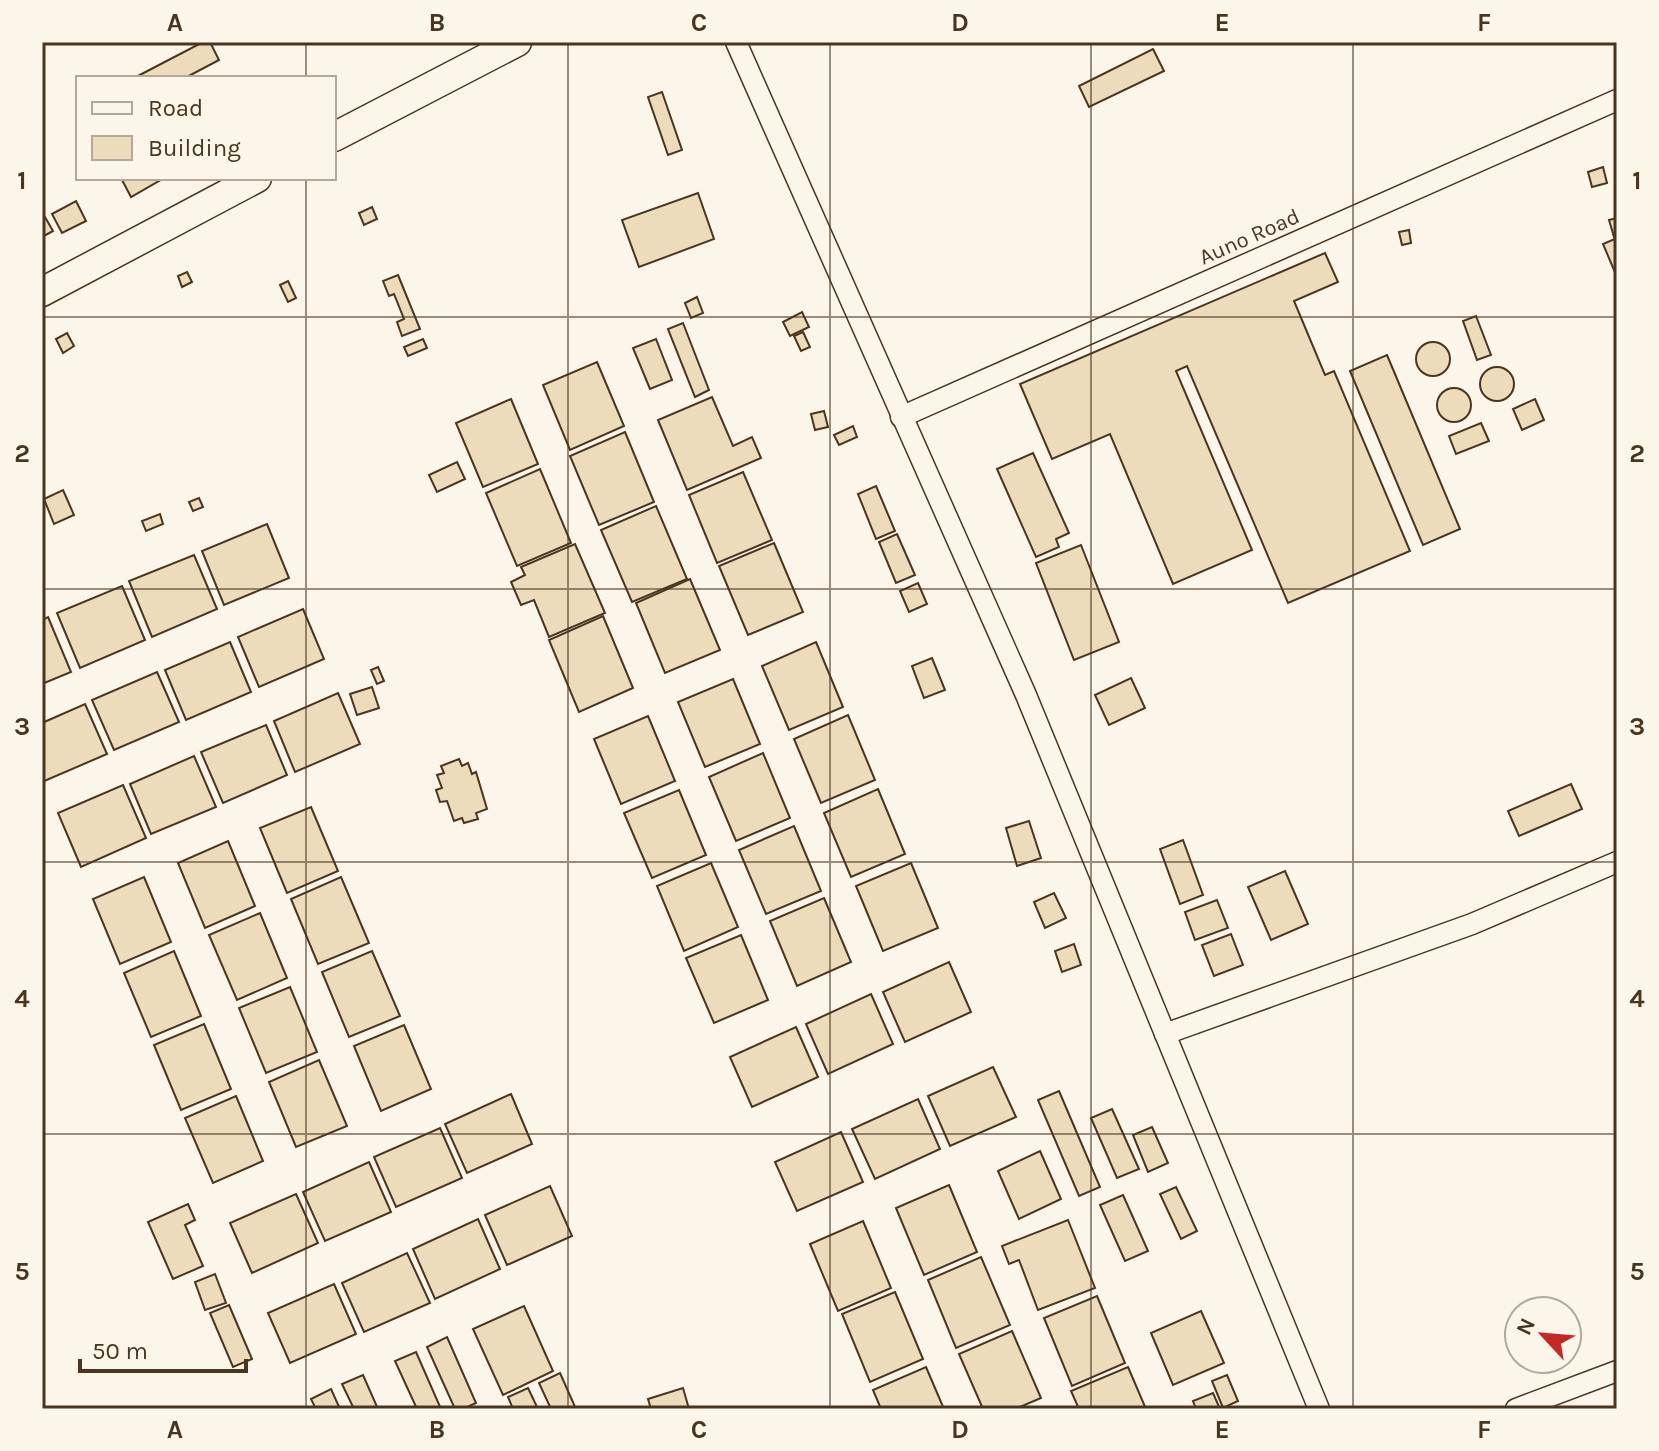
<svg xmlns="http://www.w3.org/2000/svg" width="1659" height="1451" viewBox="0 0 1659 1451" font-family="Karla,sans-serif">
<style>
.building{fill:#ecdcbc;stroke:#4a3520;stroke-width:2}
.lines{fill:none;stroke-linecap:round;stroke-linejoin:round}
.street-casing{stroke:#4a3520;stroke-width:23}
.secondary-casing{stroke:#4a3520;stroke-width:31}
.street{stroke:#fbf6e9;stroke-width:20}
.secondary{stroke:#fbf6e9;stroke-width:28}
.grid{fill:none;stroke:#4a3520;stroke-width:2;stroke-opacity:0.55}
.labels{text-anchor:middle;stroke-width:6;stroke-linejoin:round;paint-order:stroke}
.street-label{font-size:22px;fill:#4a3520;stroke:#fbf6e9}
.neatline{fill:none;stroke:#4a3520;stroke-width:3}
.grid-label{font-size:26px;text-anchor:middle;font-weight:bold;fill:#4a3520}
</style>
<rect width="100%" height="100%" fill="#fbf6e9"/>
<g class="building">
<polygon points="203,42 210,42 219,60 185,78 134,78"/>
<polygon points="1153,49 1164,71 1089,107 1079,86"/>
<polygon points="662,92 682,150 668,155 648,97"/>
<polygon points="1603,167 1607,183 1592,187 1588,172"/>
<polygon points="121,178 164,178 131,197"/>
<polygon points="698,193 714,239 639,267 622,220"/>
<polygon points="76,201 86,221 62,233 52,214"/>
<polygon points="372,207 377,219 364,225 359,213"/>
<polygon points="45,217 53,231 42,237 42,219"/>
<polygon points="1617,218 1617,236 1614,237 1609,220"/>
<polygon points="1409,230 1411,243 1402,245 1399,232"/>
<polygon points="1617,238 1617,277 1603,244"/>
<polygon points="1325,253 1338,282 1294,301 1325,375 1334,371 1410,551 1288,603 1187,366 1176,371 1252,550 1173,584 1110,434 1052,459 1020,384"/>
<polygon points="187,272 192,282 182,287 178,276"/>
<polygon points="398,275 420,329 402,336 397,322 404,319 394,294 389,296 383,281"/>
<polygon points="288,281 296,298 288,302 280,285"/>
<polygon points="697,297 703,313 691,318 685,303"/>
<polygon points="802,312 809,327 790,336 783,322"/>
<polygon points="1476,316 1491,355 1477,360 1463,321"/>
<polygon points="683,323 709,390 695,397 668,329"/>
<polygon points="803,332 810,347 801,351 794,336"/>
<polygon points="67,333 74,346 63,353 56,339"/>
<polygon points="423,339 427,348 408,356 404,347"/>
<polygon points="656,339 672,380 650,389 633,348"/>
<circle cx="1433" cy="359" r="17"/>
<polygon points="1387,355 1460,529 1423,545 1350,371"/>
<polygon points="597,362 624,426 570,450 543,385"/>
<circle cx="1497" cy="384" r="17"/>
<circle cx="1454" cy="405" r="17"/>
<polygon points="712,397 733,446 752,437 761,458 687,490 658,420"/>
<polygon points="511,399 538,464 483,487 456,423"/>
<polygon points="1535,399 1544,420 1522,430 1513,409"/>
<polygon points="824,411 828,427 815,430 811,414"/>
<polygon points="1481,423 1489,441 1456,454 1449,436"/>
<polygon points="853,426 857,437 839,445 834,435"/>
<polygon points="625,432 654,502 599,525 570,456"/>
<polygon points="1033,453 1069,533 1056,539 1059,547 1036,557 997,469"/>
<polygon points="457,462 465,479 437,492 429,475"/>
<polygon points="540,469 571,543 517,566 486,493"/>
<polygon points="743,472 772,540 717,563 689,495"/>
<polygon points="876,486 895,531 876,539 858,494"/>
<polygon points="63,490 74,515 54,524 44,499"/>
<polygon points="199,498 203,507 193,511 189,502"/>
<polygon points="656,506 687,579 632,602 601,530"/>
<polygon points="160,514 163,524 146,531 142,521"/>
<polygon points="267,524 289,578 224,605 202,551"/>
<polygon points="897,534 915,575 896,583 879,542"/>
<polygon points="774,543 803,612 748,635 719,566"/>
<polygon points="575,544 605,613 549,637 534,600 521,605 511,582 525,575 521,567"/>
<polygon points="1081,545 1119,642 1074,660 1036,563"/>
<polygon points="194,555 217,609 152,637 129,581"/>
<polygon points="690,579 720,650 665,673 636,603"/>
<polygon points="918,583 927,604 909,612 900,591"/>
<polygon points="122,586 145,640 80,668 57,613"/>
<polygon points="303,609 324,659 259,687 238,637"/>
<polygon points="603,616 633,688 579,712 549,640"/>
<polygon points="48,617 71,672 42,684 42,620"/>
<polygon points="230,642 251,692 186,720 165,670"/>
<polygon points="816,642 843,707 789,730 762,666"/>
<polygon points="932,658 945,690 924,698 912,666"/>
<polygon points="378,667 384,681 377,684 371,670"/>
<polygon points="157,672 179,722 114,750 92,700"/>
<polygon points="1131,678 1145,708 1109,725 1095,695"/>
<polygon points="733,679 760,744 705,767 678,702"/>
<polygon points="372,687 379,708 357,715 350,694"/>
<polygon points="338,693 360,744 295,772 274,721"/>
<polygon points="85,704 107,754 42,782 42,723"/>
<polygon points="848,715 875,780 821,803 794,739"/>
<polygon points="648,716 675,781 621,804 594,739"/>
<polygon points="266,725 287,775 223,803 201,752"/>
<polygon points="763,753 790,818 736,841 709,777"/>
<polygon points="194,756 216,807 151,834 130,784"/>
<polygon points="459,759 462,766 468,763 472,774 476,772 487,809 476,813 478,819 464,823 462,818 454,821 447,801 440,802 436,790 442,788 437,775 444,773 441,766"/>
<polygon points="1571,784 1582,809 1519,836 1508,811"/>
<polygon points="123,785 146,838 81,867 58,813"/>
<polygon points="878,789 905,854 851,877 824,813"/>
<polygon points="679,790 706,855 652,878 624,813"/>
<polygon points="311,807 338,871 287,893 260,828"/>
<polygon points="1029,821 1041,858 1017,866 1006,828"/>
<polygon points="794,826 821,891 766,914 739,850"/>
<polygon points="1183,840 1203,895 1180,904 1160,849"/>
<polygon points="228,841 255,906 205,928 178,863"/>
<polygon points="711,863 738,927 684,951 657,886"/>
<polygon points="911,863 938,928 883,951 856,886"/>
<polygon points="1285,871 1308,924 1271,940 1248,887"/>
<polygon points="144,877 171,942 120,964 93,899"/>
<polygon points="341,877 369,943 318,964 291,899"/>
<polygon points="1054,893 1066,918 1045,928 1034,902"/>
<polygon points="824,898 851,962 797,986 770,921"/>
<polygon points="1217,900 1228,928 1195,940 1185,912"/>
<polygon points="260,913 287,978 237,1000 209,935"/>
<polygon points="1231,934 1243,965 1214,976 1202,945"/>
<polygon points="741,935 768,1000 714,1023 686,958"/>
<polygon points="1074,944 1081,965 1062,972 1055,951"/>
<polygon points="174,951 201,1016 151,1037 124,973"/>
<polygon points="372,951 400,1016 349,1037 322,972"/>
<polygon points="949,962 971,1012 905,1042 883,992"/>
<polygon points="290,987 317,1052 266,1073 239,1008"/>
<polygon points="871,994 893,1044 828,1074 806,1024"/>
<polygon points="204,1024 231,1089 181,1110 154,1045"/>
<polygon points="404,1025 431,1089 381,1111 354,1046"/>
<polygon points="796,1027 818,1077 752,1107 730,1057"/>
<polygon points="319,1060 347,1126 296,1147 269,1082"/>
<polygon points="993,1067 1016,1117 950,1146 928,1096"/>
<polygon points="1059,1091 1100,1187 1079,1196 1038,1100"/>
<polygon points="511,1094 532,1144 467,1173 445,1124"/>
<polygon points="236,1096 263,1161 213,1183 185,1118"/>
<polygon points="918,1099 940,1149 875,1179 852,1129"/>
<polygon points="1112,1109 1139,1169 1117,1178 1091,1118"/>
<polygon points="1152,1127 1168,1163 1148,1172 1133,1135"/>
<polygon points="440,1128 462,1178 396,1207 374,1157"/>
<polygon points="841,1132 863,1182 797,1211 775,1162"/>
<polygon points="1040,1151 1061,1199 1019,1219 998,1171"/>
<polygon points="369,1162 391,1212 325,1241 303,1192"/>
<polygon points="949,1185 977,1252 924,1275 896,1208"/>
<polygon points="550,1186 572,1236 507,1265 485,1215"/>
<polygon points="1176,1187 1197,1231 1181,1239 1160,1194"/>
<polygon points="296,1194 318,1243 252,1273 230,1223"/>
<polygon points="1123,1195 1148,1251 1125,1261 1100,1205"/>
<polygon points="188,1204 195,1220 185,1225 203,1266 173,1279 148,1222"/>
<polygon points="478,1219 500,1269 435,1299 413,1249"/>
<polygon points="1068,1220 1095,1288 1038,1310 1019,1260 1009,1264 1002,1246"/>
<polygon points="863,1221 891,1288 838,1311 810,1244"/>
<polygon points="407,1253 430,1303 364,1332 342,1283"/>
<polygon points="981,1257 1010,1325 956,1348 928,1280"/>
<polygon points="215,1274 226,1303 205,1310 195,1282"/>
<polygon points="334,1284 356,1334 290,1363 268,1313"/>
<polygon points="895,1292 923,1359 870,1382 842,1314"/>
<polygon points="1097,1296 1125,1363 1072,1386 1044,1318"/>
<polygon points="229,1305 252,1359 233,1367 210,1313"/>
<polygon points="524,1306 553,1371 503,1395 473,1329"/>
<polygon points="1201,1311 1224,1363 1173,1385 1151,1333"/>
<polygon points="1012,1331 1041,1398 1015,1409 983,1409 959,1354"/>
<polygon points="447,1337 476,1403 463,1409 455,1409 427,1347"/>
<polygon points="416,1352 441,1409 417,1409 395,1361"/>
<polygon points="926,1367 944,1409 881,1409 873,1390"/>
<polygon points="1128,1367 1146,1409 1079,1409 1071,1391"/>
<polygon points="560,1373 576,1409 551,1409 539,1383"/>
<polygon points="363,1375 378,1409 354,1409 342,1384"/>
<polygon points="1227,1375 1238,1401 1223,1408 1212,1381"/>
<polygon points="528,1388 538,1409 513,1409 508,1397"/>
<polygon points="683,1388 689,1409 651,1409 648,1399"/>
<polygon points="331,1389 340,1409 316,1409 311,1399"/>
<polygon points="1213,1393 1220,1409 1196,1409 1193,1401"/>
</g>
<g class="lines">
<g class="street-casing">
<g id="street">
<polyline points="736,42 1026,695 1319,1409"/>
<polyline points="901,417 1617,100"/>
<polyline points="1165,1034 1472,924 1617,862"/>
<polyline points="1516,1409 1617,1371"/>
</g>
</g>
<g class="secondary-casing">
<g id="secondary">
<polyline points="334,137 517,42"/>
<polyline points="42,292 257,178"/>
</g>
</g>
<use href="#street" class="street"/>
<use href="#secondary" class="secondary"/>
</g>
<path class="grid" d="M 306,42 L 306,78M 568,42 L 568,1409M 830,42 L 830,1409M 1091,42 L 1091,1409M 1353,42 L 1353,1409M 306,178 L 306,1409M 42,317 L 1617,317M 42,589 L 1617,589M 42,862 L 1617,862M 42,1134 L 1617,1134"/>
<g class="labels">
<g class="street-label">
<text transform="translate(1249 236) rotate(-24)" y="8">Auno Road</text>
</g>
</g>
<rect width="1659" height="1451" fill="none" stroke="#fbf6e9" stroke-width="88"/>
<rect x="76" y="76" width="260" height="104" fill="#fbf6e9" stroke="#b4a999" stroke-width="2"/>
<rect x="92" y="102" width="40" height="12" fill="#fbf6e9" stroke="#b4a999" stroke-width="2"/>
<text x="148" y="116" font-size="24" fill="#4a3520">Road</text>
<rect x="92" y="136" width="40" height="24" fill="#ecdcbc" stroke="#b4a999" stroke-width="2"/>
<text x="148" y="156" font-size="24" fill="#4a3520">Building</text>
<g transform="translate(1543 1335) rotate(296)"><circle r="38" fill="#fbf6e9" stroke="#b4a999" stroke-width="2"/>
<path d="M0-6L14 30L0 20L-14 30Z" fill="#c62828"/>
<text y="-12" font-size="22" font-weight="bold" text-anchor="middle" fill="#4a3520">N</text>
</g>
<path d="M80 1359v12h166v-12" fill="none" stroke="#4a3520" stroke-width="4"/>
<text x="92" y="1359" font-size="24" fill="#4a3520" stroke="#fbf6e9" stroke-width="6" paint-order="stroke">50 m</text>
<rect x="44" y="44" width="1571" height="1363" class="neatline"/>
<g class="grid-label">
<text x="175" y="31">A</text>
<text x="437" y="31">B</text>
<text x="699" y="31">C</text>
<text x="960" y="31">D</text>
<text x="1222" y="31">E</text>
<text x="1484" y="31">F</text>
<text x="22" y="189">1</text>
<text x="1637" y="189">1</text>
<text x="22" y="462">2</text>
<text x="1637" y="462">2</text>
<text x="22" y="735">3</text>
<text x="1637" y="735">3</text>
<text x="22" y="1007">4</text>
<text x="1637" y="1007">4</text>
<text x="22" y="1280">5</text>
<text x="1637" y="1280">5</text>
<text x="175" y="1438">A</text>
<text x="437" y="1438">B</text>
<text x="699" y="1438">C</text>
<text x="960" y="1438">D</text>
<text x="1222" y="1438">E</text>
<text x="1484" y="1438">F</text>
</g>
</svg>
